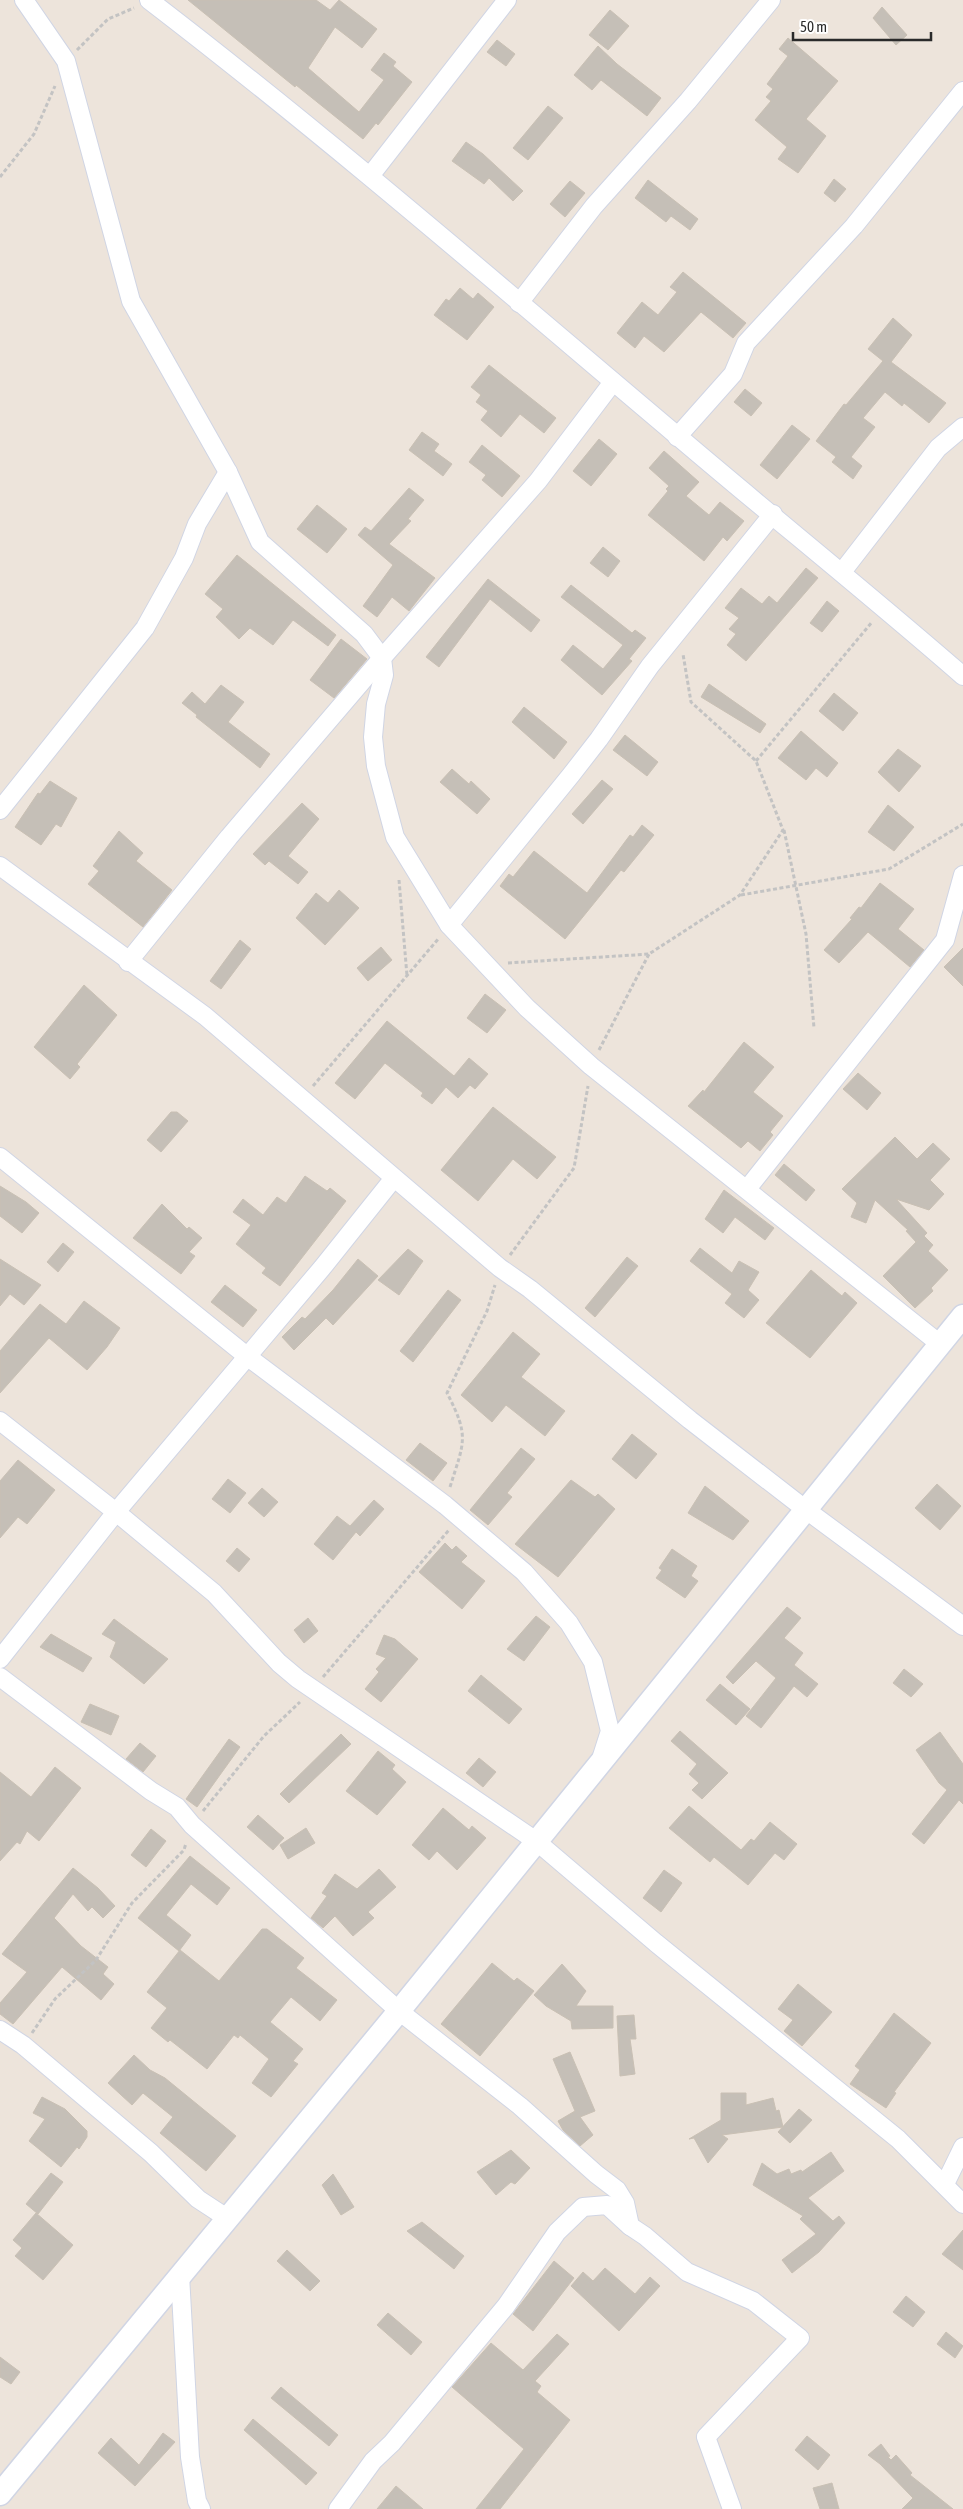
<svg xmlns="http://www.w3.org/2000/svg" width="963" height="2509" viewBox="0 0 963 2509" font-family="'Asap Condensed',sans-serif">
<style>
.building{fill:#c5bfb7;stroke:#c9c0b4}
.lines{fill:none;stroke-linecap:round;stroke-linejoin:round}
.minor-casing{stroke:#d0d5e4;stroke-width:20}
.tertiary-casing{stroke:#d0d5e4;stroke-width:25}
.path{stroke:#c3c3c3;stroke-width:3;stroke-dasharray:4 2.5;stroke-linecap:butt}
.minor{stroke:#fff;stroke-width:18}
.tertiary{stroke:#fff;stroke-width:22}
</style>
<rect width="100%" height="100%" fill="#ede4db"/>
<g class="building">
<polygon points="188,0 316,0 330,10 339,0 377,29 362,48 335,27 308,68 359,112 384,80 371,70 384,53 396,62 393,66 412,82 378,125 376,123 363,139 296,85 295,87"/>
<polygon points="882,7 907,35 896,45 873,18"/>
<polygon points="610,10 629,26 608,50 589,35"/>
<polygon points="788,38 838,81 806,119 826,136 798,173 778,159 787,147 755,120 771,101 766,97 773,89 767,84 788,56 779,49"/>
<polygon points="497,40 515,54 506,66 487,52"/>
<polygon points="598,46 617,64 661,98 647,116 601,80 592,90 574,75"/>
<polygon points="548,106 563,118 528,160 513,148"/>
<polygon points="466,142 483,154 523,191 513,201 489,178 484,184 452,161"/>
<polygon points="834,179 846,189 835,202 824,193"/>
<polygon points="648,180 698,219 690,230 671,216 666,222 635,198"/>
<polygon points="570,181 585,193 565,217 550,204"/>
<polygon points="683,272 746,323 733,338 701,312 664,352 644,336 635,348 617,333 642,302 658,315 677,292 670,287"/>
<polygon points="460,288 473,299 478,293 494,307 467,340 434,315 446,299 449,301"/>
<polygon points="893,318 912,335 891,362 946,403 929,423 904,403 902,406 885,392 863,418 875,427 851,457 862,466 853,479 832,462 836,457 816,441 844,404 846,405 883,361 868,349"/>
<polygon points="489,365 556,418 544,433 520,414 501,437 481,420 488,411 476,402 481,395 471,387"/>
<polygon points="745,389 762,403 751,416 734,402"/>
<polygon points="792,425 810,439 777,479 760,465"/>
<polygon points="422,432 439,444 434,451 452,464 443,476 409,450"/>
<polygon points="599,439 617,454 591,486 573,471"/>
<polygon points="482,445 520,476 502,497 482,480 486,475 469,462"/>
<polygon points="664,451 699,482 686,496 709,515 720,502 744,521 727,541 723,537 704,561 648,515 668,491 666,489 669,486 649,468"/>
<polygon points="409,488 424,500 408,519 411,521 389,544 435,578 409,611 392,597 377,617 363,606 393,565 358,535 365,527 371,531"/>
<polygon points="317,505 347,529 327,553 297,529"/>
<polygon points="603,547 620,561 608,577 590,563"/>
<polygon points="237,555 336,635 328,646 293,620 273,645 250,628 239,639 216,617 223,609 205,594"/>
<polygon points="806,568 818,578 746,661 727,645 736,634 729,629 739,618 725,608 741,588 762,604 769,596 777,603"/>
<polygon points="488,579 540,620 531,632 490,599 439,667 426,657"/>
<polygon points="571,585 632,633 635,630 646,638 629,659 632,661 602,695 561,660 573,645 603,669 623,645 561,597"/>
<polygon points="827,601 839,611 822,632 810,623"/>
<polygon points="341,639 367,659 334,698 310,680"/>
<polygon points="709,684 766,724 760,733 701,697"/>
<polygon points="221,685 244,702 228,722 270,754 260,768 196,717 197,715 182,703 192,692 205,704"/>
<polygon points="834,693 858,713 843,731 819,711"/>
<polygon points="524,707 567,742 554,759 512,722"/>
<polygon points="801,731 838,763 827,777 816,768 806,780 778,758"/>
<polygon points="625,735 658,762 647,776 613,750"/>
<polygon points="898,749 921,766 899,792 878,772"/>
<polygon points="452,769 469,784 471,781 490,799 477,814 440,782"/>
<polygon points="602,780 613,789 583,824 572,814"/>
<polygon points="50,781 77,798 61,827 56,824 41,845 15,827 38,793 40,794"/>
<polygon points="302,803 319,819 288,856 308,872 298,884 269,861 265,865 253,854"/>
<polygon points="888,805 914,827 894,851 868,832"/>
<polygon points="642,825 654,835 624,872 621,870 565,939 500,886 509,874 513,877 534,851 587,893 630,835 633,837"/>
<polygon points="119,831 143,853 136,861 172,890 143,927 88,884 99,871 93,866"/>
<polygon points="880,883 914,909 898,929 924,950 910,967 868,932 839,963 824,950 852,919 850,918 859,907 861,908"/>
<polygon points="339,890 359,908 325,945 296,918 316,893 328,903"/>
<polygon points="240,940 251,949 221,989 210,981"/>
<polygon points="381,947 392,960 368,981 357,968"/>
<polygon points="963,948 963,986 944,967"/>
<polygon points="84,985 117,1015 77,1064 80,1067 70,1079 34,1047"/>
<polygon points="485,994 506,1010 487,1033 467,1018"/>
<polygon points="387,1021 454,1076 469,1058 488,1074 475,1089 470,1085 458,1098 446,1087 432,1104 421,1096 423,1093 385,1063 355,1099 335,1083"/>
<polygon points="744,1042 774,1067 753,1092 783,1116 770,1132 773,1135 760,1151 748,1141 741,1148 688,1106 703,1090 704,1092"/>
<polygon points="858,1073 881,1093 867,1110 843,1089"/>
<polygon points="493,1107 556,1157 537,1179 513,1159 478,1201 441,1170"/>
<polygon points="171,1112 177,1112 188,1121 161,1152 147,1140"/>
<polygon points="895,1137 917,1159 933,1143 950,1159 930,1180 944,1194 929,1210 896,1199 927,1233 924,1236 933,1245 928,1251 948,1270 931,1288 933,1291 915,1308 883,1276 918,1240 916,1242 906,1231 908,1230 875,1200 866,1223 851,1217 857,1203 842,1189"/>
<polygon points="784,1164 815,1190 806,1201 775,1175"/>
<polygon points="305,1176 327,1191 330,1188 346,1201 280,1286 262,1273 266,1268 236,1244 251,1225 233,1212 243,1199 263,1215 277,1197 286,1203"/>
<polygon points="0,1186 26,1202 39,1213 22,1233 0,1216"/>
<polygon points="724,1190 774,1228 765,1240 735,1217 723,1233 705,1219"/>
<polygon points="162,1204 187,1229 189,1227 202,1238 189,1252 195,1256 181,1274 133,1238"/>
<polygon points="63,1243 74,1252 58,1272 47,1262"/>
<polygon points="700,1248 732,1273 739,1261 759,1272 748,1290 759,1300 744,1318 725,1303 732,1294 690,1261"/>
<polygon points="408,1249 423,1261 399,1295 378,1280"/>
<polygon points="627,1257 638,1266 595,1317 585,1308"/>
<polygon points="0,1259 41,1285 24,1305 10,1294 0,1306"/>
<polygon points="358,1259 378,1276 333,1325 326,1318 294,1350 282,1337 302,1317 305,1319 333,1290"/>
<polygon points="811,1270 842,1296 845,1292 857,1303 810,1358 766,1323"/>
<polygon points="225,1285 257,1310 243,1327 211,1302"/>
<polygon points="448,1290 461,1300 413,1362 400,1351"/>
<polygon points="84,1301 120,1328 107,1347 87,1370 49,1338 0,1393 0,1351 40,1304 66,1324"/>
<polygon points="513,1332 540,1354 521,1377 565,1411 545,1436 506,1405 492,1422 461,1395"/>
<polygon points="632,1434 657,1454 636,1479 612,1459"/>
<polygon points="420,1443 447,1463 433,1481 406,1460"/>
<polygon points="521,1448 535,1459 507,1493 512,1497 488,1525 470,1510"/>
<polygon points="18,1460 55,1490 27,1524 18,1517 0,1538 0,1481"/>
<polygon points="228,1479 246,1493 230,1513 212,1499"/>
<polygon points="571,1480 595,1497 598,1494 615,1509 558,1577 515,1544"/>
<polygon points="937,1484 961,1506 940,1530 915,1508"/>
<polygon points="705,1486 749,1521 733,1540 688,1513"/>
<polygon points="262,1488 278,1502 264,1517 248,1503"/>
<polygon points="374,1500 384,1509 360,1536 356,1532 333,1560 314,1544 337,1516 350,1526"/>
<polygon points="445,1543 452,1550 456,1546 467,1556 461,1562 485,1581 462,1609 419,1572"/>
<polygon points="237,1548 250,1559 239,1572 226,1561"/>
<polygon points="672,1549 697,1566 691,1576 698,1581 685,1598 656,1578 662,1570 659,1568"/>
<polygon points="787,1607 801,1618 784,1638 803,1653 794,1665 818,1684 807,1697 794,1686 761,1728 746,1716 776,1678 756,1661 733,1684 726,1677"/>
<polygon points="536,1616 550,1627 524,1661 507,1649"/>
<polygon points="308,1618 318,1631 304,1643 294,1630"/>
<polygon points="114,1619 168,1659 144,1684 110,1657 116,1642 102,1634"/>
<polygon points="51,1634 92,1658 83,1672 40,1647"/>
<polygon points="384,1635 395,1639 418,1659 381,1702 365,1689 379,1672 376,1669 386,1658 376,1654"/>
<polygon points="904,1669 923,1684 911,1697 893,1683"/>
<polygon points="481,1675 522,1709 509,1724 468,1691"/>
<polygon points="720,1684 750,1709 736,1725 706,1700"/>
<polygon points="90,1704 119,1716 111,1735 81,1722"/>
<polygon points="680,1731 728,1773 702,1799 692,1790 699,1783 689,1774 697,1764 671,1741"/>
<polygon points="940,1732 963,1764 963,1804 959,1800 924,1844 912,1834 947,1790 939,1783 916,1750"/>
<polygon points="341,1734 351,1744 289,1803 280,1794"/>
<polygon points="229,1739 240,1747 197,1807 186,1799"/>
<polygon points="140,1743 156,1756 143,1772 126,1759"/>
<polygon points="378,1751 395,1765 392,1769 406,1782 377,1815 346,1791"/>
<polygon points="479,1758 496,1772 483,1787 466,1773"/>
<polygon points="55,1767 81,1788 39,1841 27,1831 20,1844 17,1842 0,1861 0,1772 31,1797"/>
<polygon points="689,1806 741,1850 751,1839 754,1841 770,1822 797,1844 784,1860 775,1853 748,1885 714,1857 710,1862 669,1828"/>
<polygon points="443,1808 469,1830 472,1826 486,1838 457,1870 437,1851 429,1860 412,1845"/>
<polygon points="258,1815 284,1838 273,1850 247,1827"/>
<polygon points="306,1828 315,1843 288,1859 280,1845"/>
<polygon points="151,1829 166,1841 146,1867 131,1855"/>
<polygon points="190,1856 230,1888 217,1905 191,1884 166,1915 191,1935 179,1951 138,1918"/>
<polygon points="73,1868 98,1888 115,1906 103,1918 92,1907 88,1911 73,1894 54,1918 81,1946 108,1967 103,1974 114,1984 101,2000 62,1967 13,2024 0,2014 0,2003 27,1972 2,1954"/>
<polygon points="379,1869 396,1887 368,1912 374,1918 353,1936 335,1916 323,1928 311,1918 327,1896 322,1893 335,1874 357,1889"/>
<polygon points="664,1870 682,1883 661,1912 643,1898"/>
<polygon points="262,1929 267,1929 304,1958 296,1968 337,2000 320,2021 291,1997 270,2022 303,2049 293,2061 298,2064 271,2097 252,2083 269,2059 240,2035 238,2038 234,2035 207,2069 170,2040 168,2042 151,2028 167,2008 147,1992 180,1950 219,1981"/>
<polygon points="492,1963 514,1981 517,1978 534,1991 480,2056 441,2024"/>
<polygon points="562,1964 586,1991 576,2006 613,2006 613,2028 572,2029 571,2021 546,2006 534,1995"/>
<polygon points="798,1984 832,2012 802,2046 784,2031 793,2020 778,2009"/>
<polygon points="894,2013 931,2043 894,2092 896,2093 886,2108 850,2084 860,2070 855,2066"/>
<polygon points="634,2015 636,2039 630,2039 635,2074 620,2076 617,2016"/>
<polygon points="570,2052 595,2111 580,2117 593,2135 580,2146 563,2130 558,2121 575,2111 553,2059"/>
<polygon points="134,2055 150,2070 165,2078 236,2136 206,2171 160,2133 173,2117 143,2093 132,2105 108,2083"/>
<polygon points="721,2093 746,2093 746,2105 773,2098 776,2111 779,2110 783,2127 722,2135 728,2139 708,2163 694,2138 689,2139 721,2120"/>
<polygon points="42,2097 65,2109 87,2131 87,2137 79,2149 77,2147 61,2167 29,2141 45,2119 33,2113"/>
<polygon points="799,2109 812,2120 790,2143 778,2132"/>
<polygon points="511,2150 530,2168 515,2184 511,2182 496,2195 477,2172"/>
<polygon points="831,2152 844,2171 808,2198 833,2221 839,2216 845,2223 819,2252 792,2273 782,2260 816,2234 800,2219 803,2216 753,2185 762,2163 777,2174 789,2169 791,2174 801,2170 802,2172"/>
<polygon points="51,2173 63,2182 38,2214 26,2204"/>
<polygon points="333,2174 354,2207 341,2215 322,2185"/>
<polygon points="36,2213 73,2245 43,2280 15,2256 22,2248 13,2240"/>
<polygon points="422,2222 464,2256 454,2269 407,2231"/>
<polygon points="963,2230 963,2270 942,2254"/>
<polygon points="287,2250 320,2281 310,2291 277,2261"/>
<polygon points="554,2261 574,2278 533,2331 513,2314"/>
<polygon points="605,2268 635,2294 650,2277 660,2286 619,2331 571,2286 583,2272 593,2281"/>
<polygon points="906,2296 925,2312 913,2327 893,2312"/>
<polygon points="388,2313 422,2342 411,2355 377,2325"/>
<polygon points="946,2332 963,2346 955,2358 937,2344"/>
<polygon points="557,2334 569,2344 535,2381 541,2386 537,2392 570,2420 500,2509 476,2509 524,2449 452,2387 491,2343 523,2370"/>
<polygon points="0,2357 20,2372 11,2384 0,2377"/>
<polygon points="281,2387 338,2435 329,2446 271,2398"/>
<polygon points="253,2419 317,2473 306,2485 244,2430"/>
<polygon points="163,2433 175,2442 135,2486 98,2453 111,2438 139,2465"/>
<polygon points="807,2436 830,2455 818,2470 795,2450"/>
<polygon points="881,2444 890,2456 888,2457 891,2460 896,2455 912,2473 910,2475 953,2509 902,2509 913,2498 880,2464 868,2455"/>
<polygon points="832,2483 839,2509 820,2509 813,2488"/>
<polygon points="396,2486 423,2509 377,2509"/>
</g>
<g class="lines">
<g class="minor-casing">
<g id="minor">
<polyline points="24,0 66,61 131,301 228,472 260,542 364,634 382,658 384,675 376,704 373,737 376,766 395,837 449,925 527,1008 591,1066 940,1344"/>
<path d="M 149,0 C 329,138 501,287 674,433 C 770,515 868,593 963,676"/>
<polyline points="370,176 507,0"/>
<polyline points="519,303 594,206 688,101 771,0"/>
<polyline points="677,437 733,374 746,343 854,226 963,91"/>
<polyline points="842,572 938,448 963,427"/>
<polyline points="0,810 145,628 184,558 197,524 228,472"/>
<polyline points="0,866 205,1016 500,1268 530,1289 690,1420 805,1509 963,1626"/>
<polyline points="449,925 571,775 599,739 650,666 773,514"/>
<polyline points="128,962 229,837 382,658 538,481 613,382"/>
<polyline points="0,1157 248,1357 445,1505 524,1572 569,1623 593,1662 610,1731 602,1756"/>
<polyline points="747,1189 945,940 963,875"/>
<polyline points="0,1421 116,1512 214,1593 279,1663 298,1679 536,1841 656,1943 898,2139 963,2204"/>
<polyline points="0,1659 116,1512 322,1268 394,1178"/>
<polyline points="0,1677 151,1791 177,1807 192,1825 399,2011 520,2106 596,2174 617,2190 625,2203 630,2226 645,2236 687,2272 753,2301 800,2338 706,2437 732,2509"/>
<polyline points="0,2030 23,2045 151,2153 198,2199 227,2218"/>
<polyline points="945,2184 963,2147"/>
<polyline points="180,2275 190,2457 197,2501 201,2509"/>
<polyline points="338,2509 373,2461 392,2443 506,2306 557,2232 583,2207 607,2205 630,2226"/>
</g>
</g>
<g class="tertiary-casing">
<polyline id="tertiary" points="0,2494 399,2011 963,1316"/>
</g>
<g class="path">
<polyline points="77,50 108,19 134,8"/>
<polyline points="0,177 34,134 55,86"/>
<polyline points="756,761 872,622"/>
<polyline points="784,830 806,934 814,1028"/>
<polyline points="399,880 407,976"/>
<polyline points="741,895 889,869 963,824"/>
<polyline points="508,963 649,954 740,895 783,830 756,761 691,702 683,654"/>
<polyline points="599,1050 649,954"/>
<polyline points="313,1086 439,938"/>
<polyline points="510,1255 574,1168 588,1086"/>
<path d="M 450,1487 C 464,1442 470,1437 447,1393 L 487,1311 L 495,1285"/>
<polyline points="323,1677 449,1530"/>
<polyline points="203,1811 264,1736 300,1702"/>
<polyline points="32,2033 55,1999 96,1960 132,1903 184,1850 186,1843"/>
</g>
<use href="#minor" class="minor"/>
<use href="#tertiary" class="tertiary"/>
</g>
<path d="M793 32v8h138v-8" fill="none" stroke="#2a2a2a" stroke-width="2.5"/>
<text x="800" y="32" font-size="15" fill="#2a2a2a" stroke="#ffffff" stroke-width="4" paint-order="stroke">50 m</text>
</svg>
